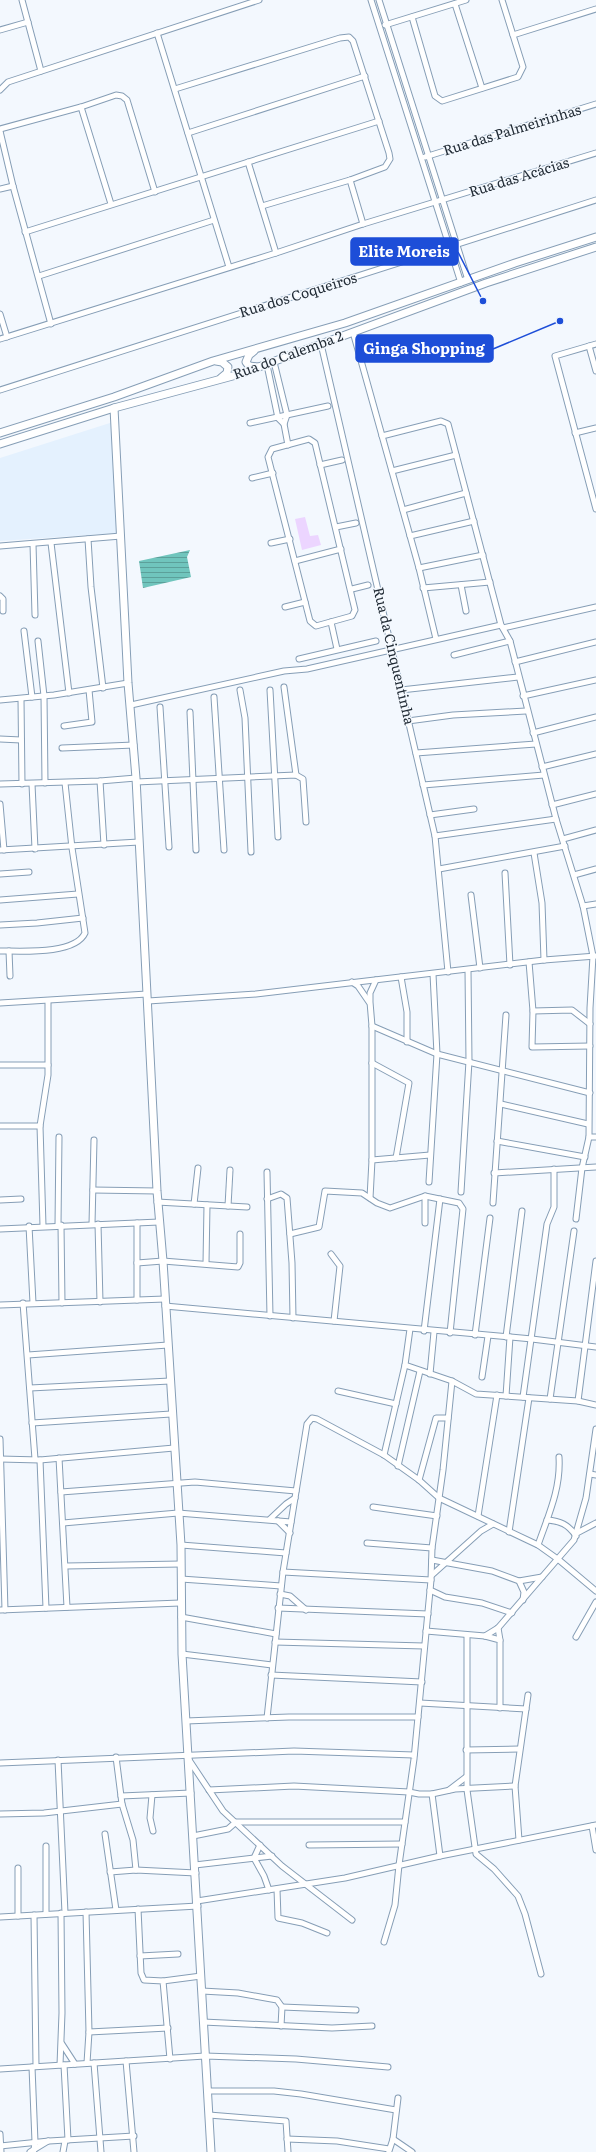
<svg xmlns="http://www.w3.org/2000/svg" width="596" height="2152" viewBox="0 0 596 2152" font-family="Literata,serif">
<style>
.built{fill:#e4f1fe}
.pitch{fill:#ecd5ff}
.water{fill:url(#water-rules)}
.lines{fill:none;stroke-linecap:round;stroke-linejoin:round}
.street-casing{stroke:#869eb6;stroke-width:7}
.secondary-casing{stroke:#869eb6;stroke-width:9}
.street{stroke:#fff;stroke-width:5}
.secondary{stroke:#fff;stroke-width:7}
.labels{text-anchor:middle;stroke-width:3;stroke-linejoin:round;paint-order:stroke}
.street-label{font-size:14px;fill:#232d37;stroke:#f3f8fe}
.leader{fill:none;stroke:#1d4ed8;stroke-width:1.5}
.callout-dot{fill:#1d4ed8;stroke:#f3f8fe;stroke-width:1.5}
.callout{fill:#1d4ed8;stroke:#1d4ed8;stroke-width:1.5}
.callout-label{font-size:15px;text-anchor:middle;font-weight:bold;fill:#fff}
</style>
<defs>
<pattern id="water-rules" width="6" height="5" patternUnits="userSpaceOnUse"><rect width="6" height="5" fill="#70c5bd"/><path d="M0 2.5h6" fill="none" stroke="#5ca09a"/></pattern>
</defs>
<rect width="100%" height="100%" fill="#f3f8fe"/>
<polygon class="built" points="113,422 118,533 0,541 0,458"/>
<polygon class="pitch" points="305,517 310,536 318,535 321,545 302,550 295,519"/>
<polygon class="water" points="190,550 187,557 191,577 143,588 139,561"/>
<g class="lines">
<g class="street-casing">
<g id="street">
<polyline points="22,0 41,71"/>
<polyline points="371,0 461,283"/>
<polyline points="379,0 468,280"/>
<polyline points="455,4 482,88"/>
<polyline points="412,17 435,96 442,101 518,77 523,67 502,0"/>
<polyline points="385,25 466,0"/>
<polyline points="0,30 28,22"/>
<polyline points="157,33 229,267"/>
<polyline points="513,35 596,9"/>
<polyline points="175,89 340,38 349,37 353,41 389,153 390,159 385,167 350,180 262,206"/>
<polyline points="0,90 8,82 259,0"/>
<polyline points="81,107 111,204"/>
<polyline points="0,129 81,107 116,95 122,96 127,100 155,192"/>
<polyline points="0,131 13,186 51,324"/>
<polyline points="188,133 365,76"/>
<polyline points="425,157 596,104"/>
<polyline points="248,162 276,253"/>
<polyline points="350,180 363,224"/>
<polyline points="0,189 13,186"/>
<polyline points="25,232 379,121"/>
<polyline points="39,276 214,220"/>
<polyline points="0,314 7,337"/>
<polyline points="353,332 419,568 436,639"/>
<polyline points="0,339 276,253 363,224 596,153"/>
<polyline points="321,344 435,836 448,972"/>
<polyline points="596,344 555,356 596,509"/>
<polyline points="589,346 596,371"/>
<polyline points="274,362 287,415 284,424 288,445"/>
<polyline points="267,365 278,418 284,424"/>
<polyline points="0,390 596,200"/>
<polyline points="250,423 328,406"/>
<polyline points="575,433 596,428"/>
<polyline points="382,436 441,421 448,424 501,625 510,641 556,819 583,906 593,956 590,1008 589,1137 582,1168 576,1219"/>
<polygon points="309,439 315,443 355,610 352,616 316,626 310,621 268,457 272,449"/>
<polyline points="320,465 342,460"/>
<polyline points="392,471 456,455"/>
<polyline points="252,478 273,473"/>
<polyline points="403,510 466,493"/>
<polyline points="336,527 356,523"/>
<polyline points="410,536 474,521"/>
<polyline points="88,539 91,587 103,688"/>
<polyline points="51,543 69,693"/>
<polyline points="271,543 290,539"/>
<polyline points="33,544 35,615"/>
<polyline points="0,546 121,536"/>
<polyline points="295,561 341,549"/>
<polyline points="419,568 483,555"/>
<polyline points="461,585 466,611"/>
<polyline points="423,588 490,582"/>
<polyline points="352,589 368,585"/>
<polyline points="0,596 3,599 3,611"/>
<polyline points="285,607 305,602"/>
<polyline points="331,622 337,649"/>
<polyline points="503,628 596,607"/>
<polyline points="24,631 32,697"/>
<polyline points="38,641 44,696 45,783"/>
<polyline points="454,655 510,641"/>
<polyline points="299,659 376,641"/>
<polyline points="515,662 596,642"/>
<polyline points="284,687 296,775"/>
<polyline points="240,690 245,718 251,852"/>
<polyline points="270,690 278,837"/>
<polyline points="401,690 518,677"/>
<polyline points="523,696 596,680"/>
<polyline points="214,697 224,850"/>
<polyline points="21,699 22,784"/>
<polyline points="0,700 54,695 128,683"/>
<polyline points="131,705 284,671 307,669 501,625"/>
<polyline points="160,707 169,847"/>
<polyline points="190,712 196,850"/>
<polyline points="408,721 453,715 526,711"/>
<polyline points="64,726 92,722 89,690"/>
<polyline points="533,733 596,717"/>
<polyline points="0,739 21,740"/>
<polyline points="62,748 134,745"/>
<polyline points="416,753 536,744"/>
<polyline points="542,767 596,754"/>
<polyline points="100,781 104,845"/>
<polyline points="136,782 296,775 303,779 306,822"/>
<polyline points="0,784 100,781 136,778"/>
<polyline points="32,784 35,849"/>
<polyline points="423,785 544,775"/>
<polyline points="0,804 4,850"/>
<polyline points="552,805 596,794"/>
<polyline points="430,815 474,809"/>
<polyline points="435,836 556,819"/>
<polyline points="563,839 596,830"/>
<polyline points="0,850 139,842"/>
<polyline points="534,853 542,903 544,960"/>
<polyline points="439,869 565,846"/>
<polyline points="505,873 510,965"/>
<polyline points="0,874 29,872"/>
<polyline points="574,875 596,869"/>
<polyline points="471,895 480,968"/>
<polyline points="0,900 78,894"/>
<polyline points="583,906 596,904"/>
<polyline points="0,925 37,923 83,918"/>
<path d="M 0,951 C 21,951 75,955 85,933 L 72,848 L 65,783"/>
<polyline points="9,951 10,976"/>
<polyline points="529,962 533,1011 532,1047 590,1046"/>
<polyline points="401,977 407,1012 407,1042"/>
<polyline points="352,982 358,986 369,1002"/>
<polyline points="148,1001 256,994 544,960 596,956"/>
<polyline points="0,1003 147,994"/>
<polyline points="533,1011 572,1010 590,1024"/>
<polyline points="372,1026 437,1054 590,1093"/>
<polyline points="372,1063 409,1083 396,1158"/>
<polyline points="0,1065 48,1065"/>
<polyline points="501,1104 588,1124"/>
<polyline points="0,1126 40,1126"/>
<polyline points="589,1137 596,1137"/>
<polyline points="497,1141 585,1157"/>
<polyline points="372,1160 430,1155"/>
<polyline points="267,1172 270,1316"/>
<polyline points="494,1173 596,1167"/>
<polyline points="429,1182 437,1054 433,974"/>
<polyline points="93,1190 157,1191"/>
<polyline points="461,1192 469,1061 468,970"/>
<polyline points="370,1198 372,1160 372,1026 370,1002 370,993 376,980"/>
<polyline points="267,1199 281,1194 287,1198 292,1263 293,1318"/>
<polyline points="0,1200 21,1199"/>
<polyline points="157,1202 247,1207"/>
<polyline points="493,1203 506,1015"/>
<polyline points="194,1204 198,1168"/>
<polyline points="228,1206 230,1170"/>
<polyline points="425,1223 425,1196"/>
<polyline points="92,1224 94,1140"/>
<polyline points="98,1224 100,1302"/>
<polyline points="58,1225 59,1137"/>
<polyline points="61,1225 62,1303"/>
<polyline points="29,1226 33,1303"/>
<polyline points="43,1226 40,1126 48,1075 48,1001"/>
<polyline points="0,1229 159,1222"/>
<polyline points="290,1234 319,1227 325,1191 362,1193 377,1203 390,1208 425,1196 459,1203 463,1209 450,1333"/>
<polyline points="331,1254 340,1266 334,1321"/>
<polyline points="137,1263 163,1261 238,1267 240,1263 240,1234"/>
<polyline points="206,1263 207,1205"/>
<polyline points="137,1300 137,1223"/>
<polyline points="23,1303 35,1459"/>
<polyline points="0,1305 165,1299"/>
<polyline points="165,1306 532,1339 596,1347"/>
<polyline points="424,1331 440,1199"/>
<polyline points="475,1335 490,1218"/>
<polyline points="506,1337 522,1211"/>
<polyline points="28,1355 168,1345"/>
<polyline points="405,1365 452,1381 476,1394 578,1401 596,1405"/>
<polyline points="430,1374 434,1332"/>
<polyline points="482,1377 488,1336"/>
<polyline points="30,1388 170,1381"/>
<polyline points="338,1391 396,1404"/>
<polyline points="506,1396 510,1337"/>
<polyline points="523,1397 547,1224 554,1207 554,1169"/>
<polyline points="550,1399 574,1231"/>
<polyline points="578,1401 596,1261"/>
<polyline points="32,1423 171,1414"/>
<polyline points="0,1439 5,1610"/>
<polyline points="384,1455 405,1365 410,1329"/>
<polyline points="59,1458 67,1607"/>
<polyline points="0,1459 40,1460 174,1448"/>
<polyline points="40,1460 46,1608"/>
<polyline points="398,1466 420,1371"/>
<polyline points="590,1474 596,1475"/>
<polyline points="419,1480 436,1418 448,1418"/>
<polyline points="61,1492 195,1482 296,1491"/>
<polyline points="373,1507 437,1516"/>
<polyline points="478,1516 497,1395"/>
<polyline points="270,1519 286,1504 295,1498"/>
<path d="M 547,1520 C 560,1521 568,1524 576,1536"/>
<polyline points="278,1521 290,1533"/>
<polyline points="63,1523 178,1513 291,1522"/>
<polyline points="509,1532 529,1398"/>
<polyline points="577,1533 596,1523"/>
<polyline points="367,1543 432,1548"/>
<polyline points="181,1545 286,1553"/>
<path d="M 538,1545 C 548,1516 561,1489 559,1457"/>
<polyline points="432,1560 492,1571 519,1581 542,1577"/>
<polyline points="66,1566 181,1564"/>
<polyline points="283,1572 431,1580"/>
<polyline points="432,1575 481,1531 493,1524"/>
<polyline points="181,1579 281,1586"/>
<polyline points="519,1581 524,1592 523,1600"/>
<polyline points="430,1590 445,1597 482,1603 512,1613"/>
<polyline points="280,1594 290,1596 306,1610"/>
<polyline points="278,1608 428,1614"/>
<polyline points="0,1610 180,1603"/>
<polyline points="181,1617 276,1634"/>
<polyline points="498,1628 500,1640"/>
<polyline points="426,1631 485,1636 500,1640 500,1708"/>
<polyline points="467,1635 467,1790 476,1854 494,1869 518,1896 525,1914 541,1974"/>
<polyline points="485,1636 498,1628 574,1540 586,1498 596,1429"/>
<polyline points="576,1637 596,1602"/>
<polyline points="275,1642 424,1646"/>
<polyline points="182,1654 272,1665"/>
<polyline points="271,1675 422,1682"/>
<polyline points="420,1703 526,1709"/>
<polyline points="267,1718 283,1572 307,1424 312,1418 317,1419 384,1455 419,1480 439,1498 538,1545 559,1560 596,1591"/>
<polyline points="186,1721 289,1717 418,1717"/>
<polyline points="466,1750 519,1749"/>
<polyline points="116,1757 122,1804 133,1840 136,1870"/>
<polyline points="58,1760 65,1913"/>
<polyline points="189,1760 223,1811 282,1866 352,1920"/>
<polyline points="0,1763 294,1751 414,1755"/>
<polyline points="209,1790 294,1786 409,1792 419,1794 432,1794 455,1789 515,1786"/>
<polyline points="449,1790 466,1777"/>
<polyline points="432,1794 440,1856"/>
<polyline points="152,1795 150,1818 153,1831"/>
<polyline points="121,1796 191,1793"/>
<polyline points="0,1814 44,1813 122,1804"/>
<polyline points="592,1826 596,1850"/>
<polyline points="105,1834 116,1910"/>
<polyline points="193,1836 228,1829 236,1822 405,1822"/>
<polyline points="519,1840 515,1786 528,1695"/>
<polyline points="260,1845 254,1858 264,1876 269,1890"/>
<polyline points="309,1845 402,1844"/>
<polyline points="46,1846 46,1914"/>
<polyline points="195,1865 272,1856"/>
<polyline points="18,1868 18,1916"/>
<polyline points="110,1872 136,1870 196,1873"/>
<polyline points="277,1889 278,1918 302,1923 327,1933"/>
<polyline points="197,1901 345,1878 440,1856 596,1825"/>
<polyline points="138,1909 141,1973 144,1980 163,1981 170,2059"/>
<polyline points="86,1912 89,2032 87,2063"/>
<polyline points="34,1915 36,2066"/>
<polyline points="0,1917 198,1906"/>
<polyline points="384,1942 395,1905 399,1865 414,1759 431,1580 432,1548 443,1470 452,1381"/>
<polyline points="140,1956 178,1954"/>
<polyline points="163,1981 201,1976"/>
<polyline points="202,1991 238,1993 277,2000 282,2007 281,2026"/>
<polyline points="282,2007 356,2010"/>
<polyline points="203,2022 332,2028 372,2026"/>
<polyline points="89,2032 168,2028"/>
<polyline points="62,2044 75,2064"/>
<polyline points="126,2061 134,2152"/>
<polyline points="94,2063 101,2152"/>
<polyline points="60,2065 62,2013 61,1913"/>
<polyline points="64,2065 68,2140"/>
<polyline points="32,2067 35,2142 34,2150"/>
<polyline points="0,2069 205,2056 296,2059 388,2067"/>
<polyline points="207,2091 274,2091 301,2094 396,2110"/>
<polyline points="209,2115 286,2121 288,2152"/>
<polyline points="0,2134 1,2152"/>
<polyline points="287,2139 337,2141 389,2149"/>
<polyline points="393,2139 412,2152"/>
<polyline points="0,2146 49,2141 134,2136"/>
<polyline points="389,2151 393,2139 398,2098"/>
<polyline points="30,2152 48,2141"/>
<polyline points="63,2152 65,2141"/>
</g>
</g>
<g class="secondary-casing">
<g id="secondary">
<polyline points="254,351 249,355 246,362 249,366 258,367"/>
<polyline points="216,361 222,362 228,367 227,373 221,378"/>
<polyline points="114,408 128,683 136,778 157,1191 163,1261 181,1545 182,1654 211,2152"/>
<polyline points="0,433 114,397 213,361 345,323 515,263 596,237"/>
<polyline points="0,444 114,408 240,374 486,283 596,247"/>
</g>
</g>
<use href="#street" class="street"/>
<use href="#secondary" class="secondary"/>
</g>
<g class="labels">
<g class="street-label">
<text transform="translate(512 130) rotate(-17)" y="5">Rua das Palmeirinhas</text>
<text transform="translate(519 177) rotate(-17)" y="5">Rua das Acácias</text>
<text transform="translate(298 295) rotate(-17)" y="5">Rua dos Coqueiros</text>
<text transform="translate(288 355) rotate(-20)" y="5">Rua do Calemba 2</text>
<text transform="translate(394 656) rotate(77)" y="5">Rua da Cinquentinha</text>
</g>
</g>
<path class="leader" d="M483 301L458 252M560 321L493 349"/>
<g class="callout-dot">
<circle cx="483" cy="301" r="4"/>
<circle cx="560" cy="321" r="4"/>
</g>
<g class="callout">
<rect x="351" y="238" width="107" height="27" rx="4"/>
<rect x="356" y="335" width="137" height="27" rx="4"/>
</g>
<g class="callout-label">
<text x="404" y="257">Elite Moreis</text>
<text x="424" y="354">Ginga Shopping</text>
</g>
</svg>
